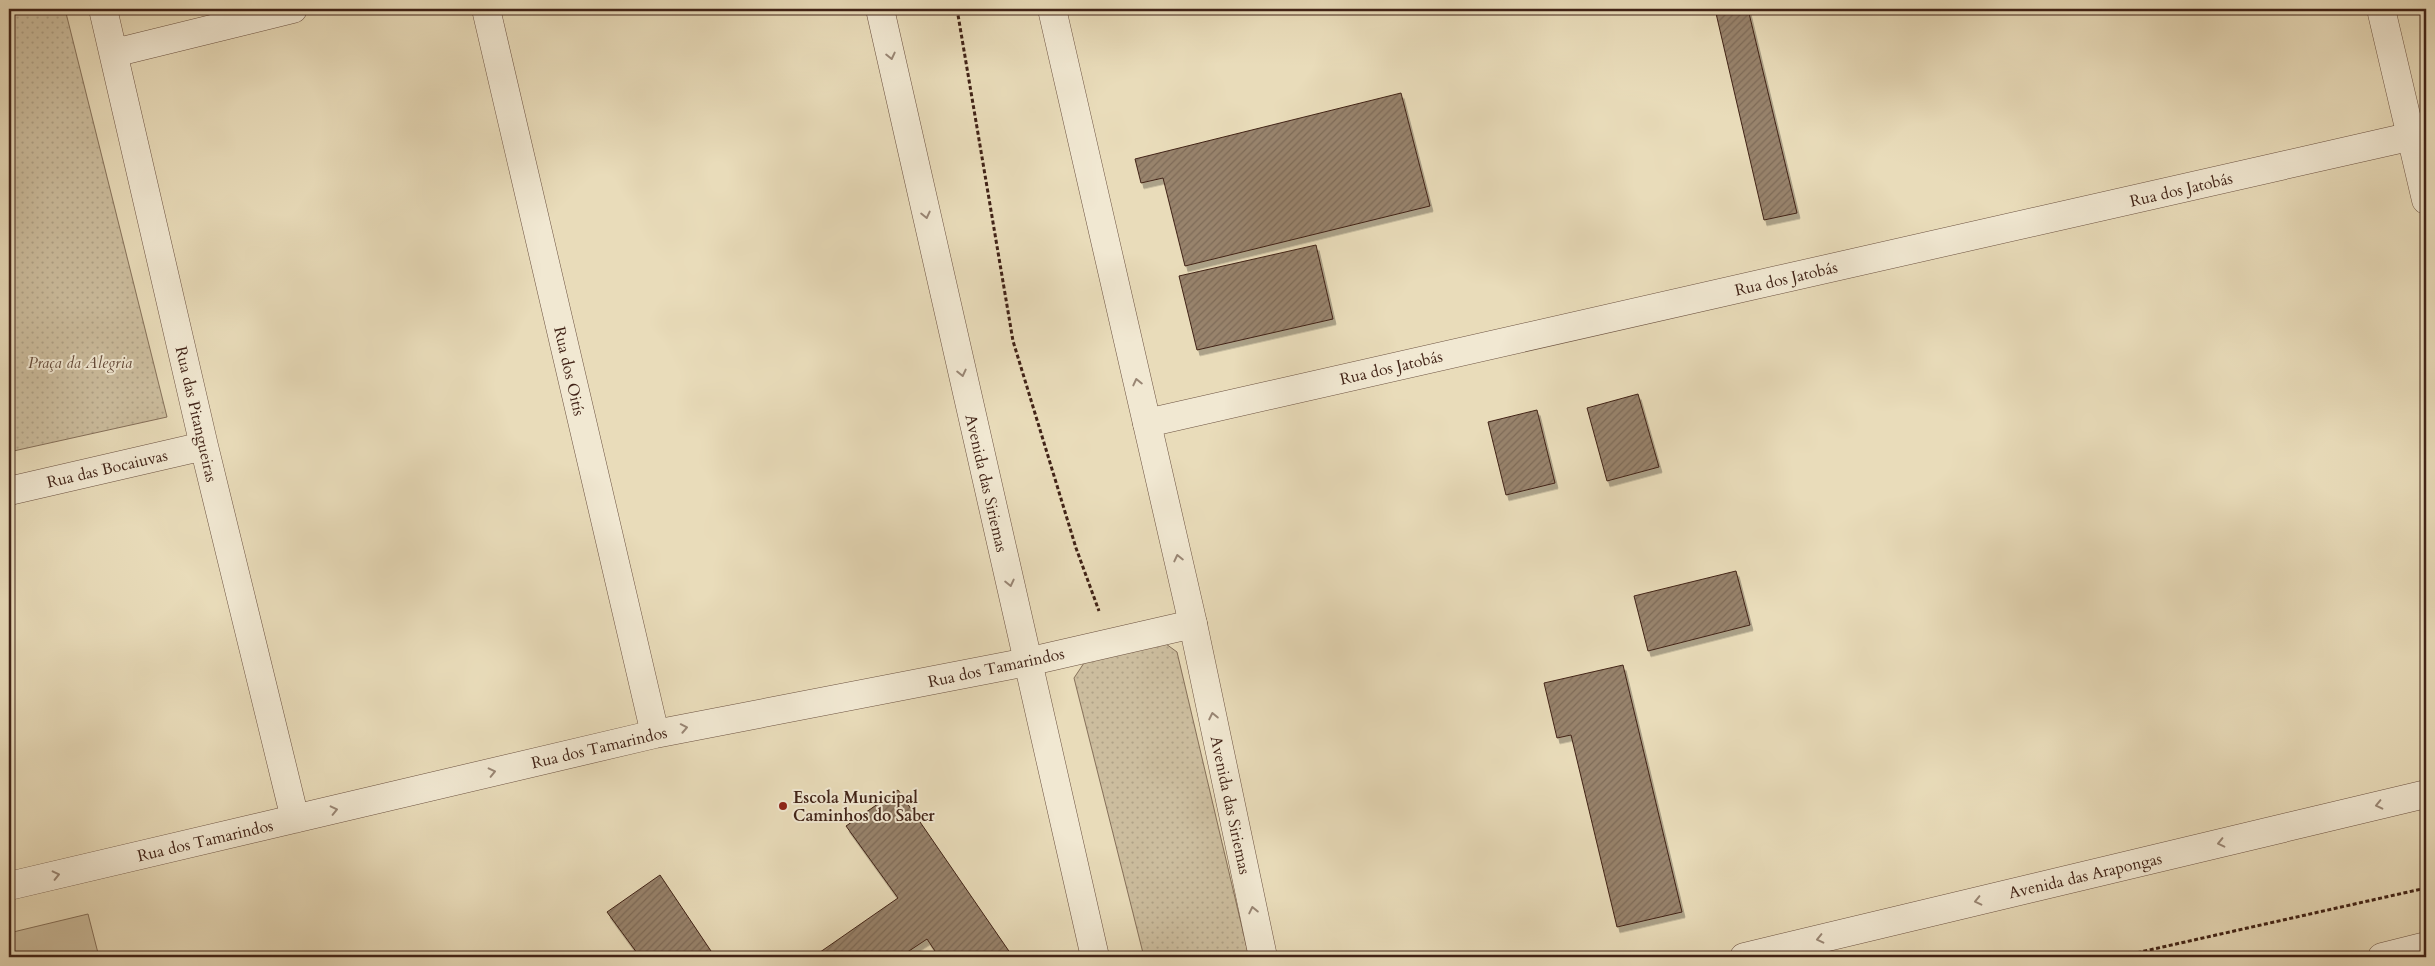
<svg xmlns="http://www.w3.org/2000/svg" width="2435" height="966" viewBox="0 0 2435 966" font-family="Cardo,serif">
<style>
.grass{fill:url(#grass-dots);stroke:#86705a}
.pitch{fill:#ccbd9e;stroke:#86705a}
.building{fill:url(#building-hatch);stroke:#412317;filter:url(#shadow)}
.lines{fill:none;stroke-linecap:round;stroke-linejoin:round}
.minor-casing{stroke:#6b5140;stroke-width:29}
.tertiary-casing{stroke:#6b5140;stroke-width:29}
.path{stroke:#412317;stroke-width:3;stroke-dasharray:4 2.5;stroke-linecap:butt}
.minor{stroke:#f1e8d2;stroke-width:28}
.tertiary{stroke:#f1e8d2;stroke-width:28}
.oneway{stroke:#998674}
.poi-dot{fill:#8f2418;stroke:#f1e8d2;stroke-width:2}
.labels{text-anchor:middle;stroke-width:4;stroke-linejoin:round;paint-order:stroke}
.street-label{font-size:16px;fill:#412317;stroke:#f1e8d2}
.park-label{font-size:16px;font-style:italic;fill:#644a39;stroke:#f1e8d2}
.poi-label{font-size:16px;font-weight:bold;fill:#412317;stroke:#f1e8d2;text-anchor:start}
</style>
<defs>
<pattern id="grass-dots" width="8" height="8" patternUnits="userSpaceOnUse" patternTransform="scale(1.25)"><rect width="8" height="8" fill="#ccbd9e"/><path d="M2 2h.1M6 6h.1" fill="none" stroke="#b0a287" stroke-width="1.8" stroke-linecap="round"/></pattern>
<pattern id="building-hatch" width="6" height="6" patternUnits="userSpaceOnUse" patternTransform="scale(1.25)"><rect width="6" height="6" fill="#98836c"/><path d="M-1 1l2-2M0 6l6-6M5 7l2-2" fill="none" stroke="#7e6b58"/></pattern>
<filter id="shadow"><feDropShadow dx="3" dy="5.5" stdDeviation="0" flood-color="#0004"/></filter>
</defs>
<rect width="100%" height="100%" fill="#e9dcba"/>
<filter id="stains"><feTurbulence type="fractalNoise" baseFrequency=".004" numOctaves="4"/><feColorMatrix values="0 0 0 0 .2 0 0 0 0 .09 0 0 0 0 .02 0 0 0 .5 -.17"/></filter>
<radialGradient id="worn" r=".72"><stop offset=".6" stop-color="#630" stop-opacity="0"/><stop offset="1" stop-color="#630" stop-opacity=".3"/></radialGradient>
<path class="grass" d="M 9,9 L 65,9 L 167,417 L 9,452 Z
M 1162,641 L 1177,652 L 1249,957 L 1144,957 L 1074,678 L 1084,663 Z"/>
<path class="pitch" d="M 88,914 L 99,957 L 9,957 L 9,933 Z"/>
<path class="building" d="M 1715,9 L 1748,9 L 1797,213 L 1764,220 Z
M 1401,93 L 1430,206 L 1185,266 L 1163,178 L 1141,183 L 1135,159 Z
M 1316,245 L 1333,319 L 1197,350 L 1179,276 Z
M 1638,394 L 1659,467 L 1607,481 L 1587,408 Z
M 1537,410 L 1555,483 L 1506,495 L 1488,422 Z
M 1736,571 L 1750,625 L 1648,651 L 1634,596 Z
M 1623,665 L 1682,912 L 1617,927 L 1571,735 L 1557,738 L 1544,683 Z
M 898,790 L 1013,957 L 939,957 L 927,939 L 900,957 L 813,957 L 898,898 L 846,826 Z
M 660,875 L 715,957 L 640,957 L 607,912 Z"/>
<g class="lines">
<defs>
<path id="minor" d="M 103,9 L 204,446 L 295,819
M 486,9 L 655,734
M 2381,9 L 2426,200
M 114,53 L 293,9
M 1147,423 L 2426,133
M 9,491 L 204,446
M 9,886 L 655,734 L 1027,662 L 1193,624"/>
<path id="tertiary" d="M 880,9 L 1095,957
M 1052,9 L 1193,624 L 1263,957
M 1744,957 L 2426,794
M 2382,957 L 2426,946"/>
</defs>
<use href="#minor" class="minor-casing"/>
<use href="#tertiary" class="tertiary-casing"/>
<path class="path" d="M 957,9 L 1013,341 L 1076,548 L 1099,611
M 2118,957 L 2426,888"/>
<use href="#minor" class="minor"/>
<use href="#tertiary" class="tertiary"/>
</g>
<defs><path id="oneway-chevron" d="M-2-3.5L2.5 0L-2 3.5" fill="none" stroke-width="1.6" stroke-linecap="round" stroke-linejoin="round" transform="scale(1.25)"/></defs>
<g class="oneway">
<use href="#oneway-chevron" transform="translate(891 56) rotate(77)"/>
<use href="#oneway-chevron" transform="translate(926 215) rotate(77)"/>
<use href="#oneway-chevron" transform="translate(962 373) rotate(77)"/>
<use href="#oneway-chevron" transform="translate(1137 382) rotate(-103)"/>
<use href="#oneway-chevron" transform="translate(1178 558) rotate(-103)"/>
<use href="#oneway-chevron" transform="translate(1010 583) rotate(77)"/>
<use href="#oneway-chevron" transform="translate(1213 716) rotate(-102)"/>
<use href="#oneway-chevron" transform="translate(684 728) rotate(-11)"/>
<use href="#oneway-chevron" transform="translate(492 772) rotate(-13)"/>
<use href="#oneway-chevron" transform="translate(2379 805) rotate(167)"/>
<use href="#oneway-chevron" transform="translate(334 810) rotate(-13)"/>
<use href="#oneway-chevron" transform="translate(2221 843) rotate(167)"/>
<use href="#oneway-chevron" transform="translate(56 875) rotate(-13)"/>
<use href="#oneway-chevron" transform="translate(1978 901) rotate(167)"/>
<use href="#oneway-chevron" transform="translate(1253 910) rotate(-102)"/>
<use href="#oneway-chevron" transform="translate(1820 939) rotate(167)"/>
</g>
<circle class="poi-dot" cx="783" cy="806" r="5"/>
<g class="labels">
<g class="street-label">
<text transform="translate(2181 189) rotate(-13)" y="6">Rua dos Jatobás</text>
<text transform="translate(1786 278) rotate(-13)" y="6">Rua dos Jatobás</text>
<text transform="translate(1391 367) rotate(-13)" y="6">Rua dos Jatobás</text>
<text transform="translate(570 371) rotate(77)" y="6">Rua dos Oitís</text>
<text transform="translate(197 414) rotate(77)" y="6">Rua das Pitangueiras</text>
<text transform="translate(107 468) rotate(-13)" y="6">Rua das Bocaiuvas</text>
<text transform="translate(987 483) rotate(77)" y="6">Avenida das Siriemas</text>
<text transform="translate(996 667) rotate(-12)" y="6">Rua dos Tamarindos</text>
<text transform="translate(599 747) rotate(-13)" y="6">Rua dos Tamarindos</text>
<text transform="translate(1231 805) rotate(78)" y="6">Avenida das Siriemas</text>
<text transform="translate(205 840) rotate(-13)" y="6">Rua dos Tamarindos</text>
<text transform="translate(2085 875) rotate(-13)" y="6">Avenida das Arapongas</text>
</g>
<g class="park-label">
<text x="80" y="368">Praça da Alegria</text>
</g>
<g class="poi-label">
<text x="793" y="803">Escola Municipal<tspan x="793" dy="18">Caminhos do Saber</tspan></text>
</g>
</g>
<rect width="2435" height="966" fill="none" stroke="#e9dcba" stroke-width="30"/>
<rect x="10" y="10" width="2415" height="946" fill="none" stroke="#412317" stroke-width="2.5"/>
<rect x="15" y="15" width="2405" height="936" fill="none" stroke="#412317"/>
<rect width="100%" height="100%" filter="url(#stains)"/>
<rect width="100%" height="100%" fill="url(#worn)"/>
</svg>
